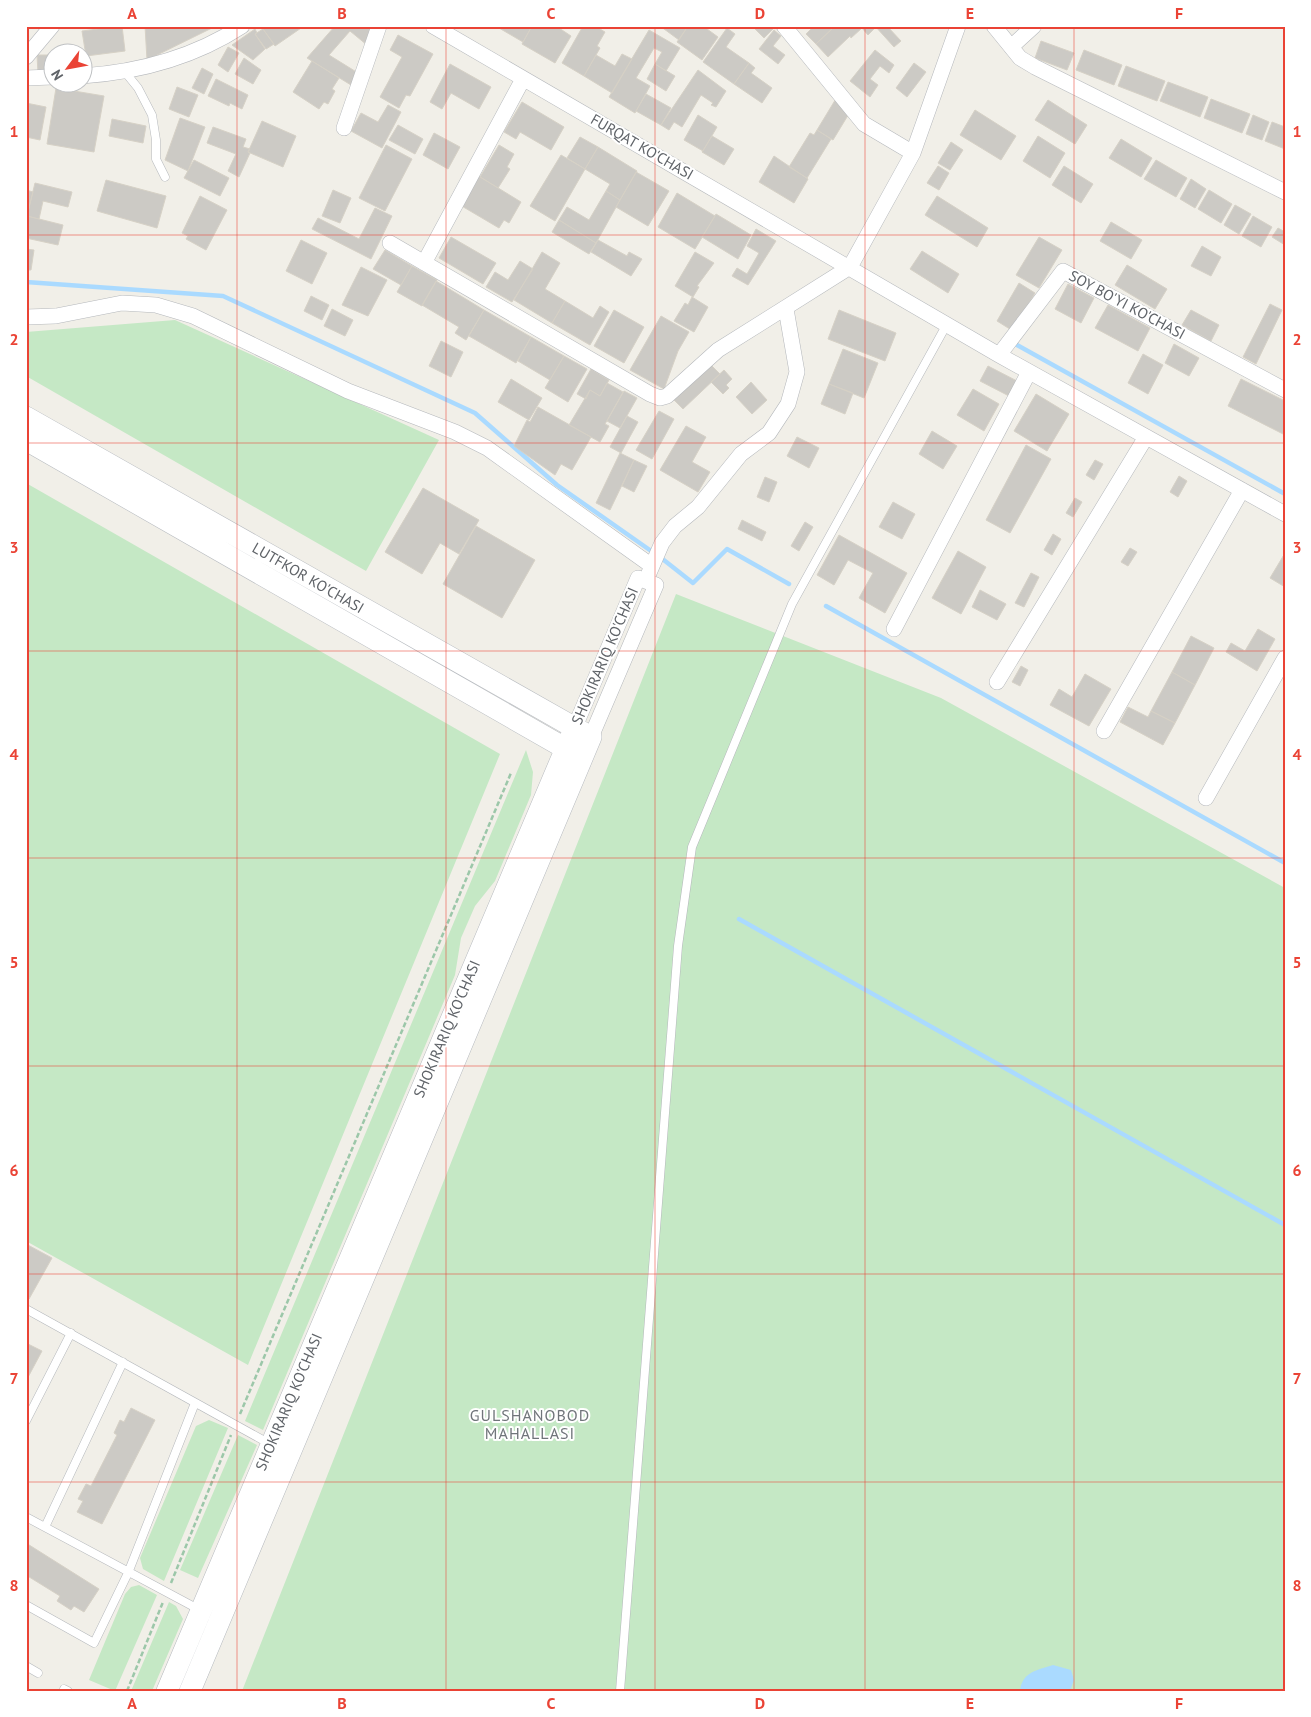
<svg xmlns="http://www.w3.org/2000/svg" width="1311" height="1717" viewBox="0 0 1311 1717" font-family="'PT Sans',sans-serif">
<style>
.green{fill:#c5e8c5}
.water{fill:#aadaff}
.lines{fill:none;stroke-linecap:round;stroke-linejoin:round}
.stream{stroke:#aadaff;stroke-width:4.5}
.building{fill:#cccac5;stroke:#d6d1c6}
.service-casing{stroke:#b5b8bc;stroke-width:9}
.minor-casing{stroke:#b5b8bc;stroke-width:16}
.secondary-casing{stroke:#b6babf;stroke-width:22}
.path{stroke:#9cc7a9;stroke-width:2.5;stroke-dasharray:5 2.5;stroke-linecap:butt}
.service{stroke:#fff;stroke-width:8}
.minor{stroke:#fff;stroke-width:15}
.secondary{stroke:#fff;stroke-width:21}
.grid{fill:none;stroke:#ea4335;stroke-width:1;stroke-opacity:0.55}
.labels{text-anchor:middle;stroke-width:4;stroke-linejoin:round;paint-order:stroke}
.street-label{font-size:15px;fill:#5f6368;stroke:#fff}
.neighbourhood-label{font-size:16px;letter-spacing:1px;fill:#70757a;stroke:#fff}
.neatline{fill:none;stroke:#ea4335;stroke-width:2}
.grid-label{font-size:16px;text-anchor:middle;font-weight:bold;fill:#ea4335}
</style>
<rect width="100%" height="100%" fill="#f1efe8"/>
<path class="green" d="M 175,320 L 439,440 L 366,571 L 26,376 L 26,332 Z
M 26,483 L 500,754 L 248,1365 L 26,1241 Z
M 676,594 L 941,698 L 1285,888 L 1285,1691 L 242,1691 Z
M 526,750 L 533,772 L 531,795 L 495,881 L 475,906 L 461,938 L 455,975 L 263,1430 L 245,1421 Z
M 209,1420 L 228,1428 L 164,1581 L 143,1569 L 140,1558 L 196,1426 Z
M 238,1435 L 257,1445 L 198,1578 L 180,1570 Z
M 139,1585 L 157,1595 L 115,1691 L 89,1680 L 125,1594 L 131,1587 Z
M 169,1602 L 176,1606 L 183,1619 L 152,1691 L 131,1691 Z"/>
<path class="water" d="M 1053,1665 L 1071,1670 L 1074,1680 L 1070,1691 L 1020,1691 C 1022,1672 1037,1670 1053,1665 Z"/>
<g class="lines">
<path class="stream" d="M 26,282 L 223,296 L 475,413 L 557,485 L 654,553
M 1017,345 L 1285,494
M 660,557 L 693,583 L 727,549 L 789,584
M 826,606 L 1285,863
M 739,919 L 1285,1225"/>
</g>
<path class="building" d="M 122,26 L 125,51 L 86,56 L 82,31 Z
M 145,26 L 216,26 L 147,60 Z
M 267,26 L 304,26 L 275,46 L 263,29 Z
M 335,26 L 372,26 L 367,45 L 350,31 L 329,55 L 358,73 L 351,85 L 307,58 Z
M 500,26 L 532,26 L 523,42 L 499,28 Z
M 532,26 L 556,26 L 571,36 L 555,63 L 522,44 Z
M 583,26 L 595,26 L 605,32 L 597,46 L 600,48 L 584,76 L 562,63 Z
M 660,26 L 688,26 L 679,40 Z
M 688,26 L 703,26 L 718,37 L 702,60 L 677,42 Z
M 752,26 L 771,26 L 773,29 L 764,38 Z
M 814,26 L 835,26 L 816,44 L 806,34 Z
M 835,26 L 874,26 L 875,28 L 868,35 L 862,28 L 851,38 L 850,36 L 828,57 L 816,44 Z
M 875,26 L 887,26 L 901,41 L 894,47 Z
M 727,28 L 735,34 L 726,47 L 749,63 L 734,84 L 703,62 Z
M 255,29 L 257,33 L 255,34 L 265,49 L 253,60 L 232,45 Z
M 263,29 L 274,44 L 266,49 L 255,34 Z
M 649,30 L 680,48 L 666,71 L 655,64 L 662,52 L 654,48 L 636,78 L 650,86 L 635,113 L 609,97 Z
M 774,30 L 781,36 L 773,46 L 785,55 L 778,64 L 759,49 Z
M 398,35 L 433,54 L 410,96 L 406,95 L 399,108 L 380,97 L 402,57 L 390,50 Z
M 1041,41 L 1074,53 L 1067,70 L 1035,58 Z
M 228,47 L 239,53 L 228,72 L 218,65 Z
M 875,50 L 894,65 L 889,73 L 880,66 L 870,79 L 878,85 L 870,97 L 850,81 Z
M 1084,50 L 1122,65 L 1114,85 L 1076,70 Z
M 622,54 L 632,59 L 612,93 L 584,76 L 596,55 L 615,66 Z
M 37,55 L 52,55 L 52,72 L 38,73 Z
M 244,58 L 261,70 L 253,84 L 235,74 Z
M 312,61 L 339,78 L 332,89 L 335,91 L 328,104 L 324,102 L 319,109 L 293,92 Z
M 749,63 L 755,68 L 751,73 L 772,88 L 762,103 L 734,84 Z
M 914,63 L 926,72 L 907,97 L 896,88 Z
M 450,64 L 491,87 L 479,109 L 451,93 L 442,109 L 430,102 Z
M 655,64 L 675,76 L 666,91 L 647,79 Z
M 1126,66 L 1165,81 L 1157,101 L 1118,86 Z
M 202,68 L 213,74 L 204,94 L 192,88 Z
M 698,70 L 726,91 L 716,107 L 711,105 L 713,103 L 701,95 L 682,127 L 674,122 L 669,130 L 661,125 Z
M 216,79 L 248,95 L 242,109 L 230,103 L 229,106 L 208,96 Z
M 1168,82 L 1208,97 L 1200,117 L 1160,101 Z
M 177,87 L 198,95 L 189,117 L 169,109 Z
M 56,88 L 104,96 L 94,152 L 47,144 Z
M 646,94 L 671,108 L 661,125 L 636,111 Z
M 837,97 L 850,112 L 833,140 L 817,130 Z
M 1211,99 L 1250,114 L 1242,133 L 1204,118 Z
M 1048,100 L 1087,125 L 1075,144 L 1035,120 Z
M 522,102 L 564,127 L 551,150 L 520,132 L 516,139 L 504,132 Z
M 26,103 L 46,107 L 40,140 L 26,137 Z
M 388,105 L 401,112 L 382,148 L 351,131 L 361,113 L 378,122 Z
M 975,110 L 1016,136 L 1001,160 L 960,135 Z
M 698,115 L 717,127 L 703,151 L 684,140 Z
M 1253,115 L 1269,122 L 1262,140 L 1246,134 Z
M 180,118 L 205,127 L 188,171 L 165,160 Z
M 112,119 L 146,126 L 143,143 L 109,136 Z
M 262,121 L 296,136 L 283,167 L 248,152 Z
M 1272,122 L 1285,127 L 1285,149 L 1265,141 Z
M 398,125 L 423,139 L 415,154 L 389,140 Z
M 213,127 L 246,139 L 243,147 L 250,149 L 248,152 L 250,153 L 239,177 L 228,171 L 236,154 L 207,143 Z
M 817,130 L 831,139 L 807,178 L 789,167 L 810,133 L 814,135 Z
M 434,133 L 460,147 L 448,169 L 423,155 Z
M 712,136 L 734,149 L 724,165 L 702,152 Z
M 1038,136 L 1065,153 L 1050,178 L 1023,161 Z
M 580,137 L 598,147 L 585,169 L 567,158 Z
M 1121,139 L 1152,158 L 1141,177 L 1109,158 Z
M 951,142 L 963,150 L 950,170 L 938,163 Z
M 386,145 L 412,159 L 385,211 L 359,198 Z
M 499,145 L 514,154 L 507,167 L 510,169 L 498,188 L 480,177 Z
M 598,147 L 637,171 L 620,200 L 606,191 L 610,184 L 585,169 Z
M 561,155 L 585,169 L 555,221 L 530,206 Z
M 774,156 L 808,179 L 794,203 L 759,182 Z
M 194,160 L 229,178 L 220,196 L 184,178 Z
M 1156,160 L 1187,178 L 1176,197 L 1144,179 Z
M 938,166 L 949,173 L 939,190 L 927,183 Z
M 1064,166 L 1093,184 L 1081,203 L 1052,185 Z
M 636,172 L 669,191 L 648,226 L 616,207 Z
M 477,175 L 521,202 L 509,223 L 504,220 L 499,228 L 460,205 Z
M 1191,179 L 1206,189 L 1195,208 L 1180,199 Z
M 106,180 L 166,196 L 157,228 L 97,211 Z
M 35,183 L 72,192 L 68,207 L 43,201 L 39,219 L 27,216 Z
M 26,190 L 33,192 L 26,219 Z
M 333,190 L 351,198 L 340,223 L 322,216 Z
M 1209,190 L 1232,204 L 1221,223 L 1198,209 Z
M 606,191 L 620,200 L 596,243 L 559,220 L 567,207 L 589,220 Z
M 677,193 L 715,216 L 695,249 L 658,227 Z
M 200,196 L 227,210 L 206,250 L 186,239 L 188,236 L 182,233 Z
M 937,196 L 988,228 L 977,247 L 925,215 Z
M 1235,205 L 1251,214 L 1239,234 L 1224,225 Z
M 375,208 L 392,216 L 371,259 L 312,229 L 318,218 L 359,239 Z
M 716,214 L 751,235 L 738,259 L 702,237 Z
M 27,216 L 63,225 L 58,245 L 26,238 Z
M 1253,216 L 1272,227 L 1261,247 L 1242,236 Z
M 559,220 L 596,243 L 589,254 L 552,232 Z
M 1111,222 L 1142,240 L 1131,259 L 1100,241 Z
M 1278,228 L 1285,232 L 1285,245 L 1272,237 Z
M 756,229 L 776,241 L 748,285 L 732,276 L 737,268 L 747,274 L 759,253 L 747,246 Z
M 451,237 L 496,263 L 483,284 L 439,258 Z
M 1039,237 L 1062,250 L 1039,288 L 1016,275 Z
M 301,240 L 327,253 L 312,284 L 286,271 Z
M 598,240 L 627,256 L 629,252 L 642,259 L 631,276 L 591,252 Z
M 1202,246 L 1221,257 L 1211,276 L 1191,266 Z
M 26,249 L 34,250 L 31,270 L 26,270 Z
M 385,250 L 412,266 L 401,285 L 373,269 Z
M 922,251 L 959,274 L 948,293 L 910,269 Z
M 542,252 L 560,263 L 545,289 L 565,301 L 552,323 L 514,300 Z
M 695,252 L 714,263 L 697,286 L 699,287 L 693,297 L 675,286 Z
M 520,261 L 533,269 L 512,302 L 486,287 L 495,272 L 508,280 Z
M 1127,265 L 1167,289 L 1155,309 L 1115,285 Z
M 412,266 L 437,280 L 422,306 L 397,292 Z
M 361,267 L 387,280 L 368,316 L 342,305 Z
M 436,281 L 484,310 L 466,340 L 455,333 L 459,327 L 422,305 Z
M 1019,283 L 1035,293 L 1013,331 L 997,321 Z
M 1068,284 L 1094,298 L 1081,323 L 1055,309 Z
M 311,296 L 329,305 L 322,320 L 304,311 Z
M 692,297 L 708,307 L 694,332 L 674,321 L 685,303 L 688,305 Z
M 565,301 L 593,318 L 600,306 L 609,312 L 590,345 L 552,323 Z
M 1270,304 L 1282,310 L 1256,364 L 1243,357 Z
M 1108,305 L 1150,328 L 1138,351 L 1095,328 Z
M 332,309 L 353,320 L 345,336 L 324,326 Z
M 484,310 L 531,337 L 516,363 L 469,336 Z
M 614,310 L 644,327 L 624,363 L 594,346 Z
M 839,310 L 896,333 L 885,361 L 828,339 Z
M 1191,310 L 1219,325 L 1211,341 L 1182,325 Z
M 661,316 L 689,332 L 678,351 L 664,389 L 630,370 Z
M 531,337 L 564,356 L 550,380 L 518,361 Z
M 441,341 L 463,352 L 451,377 L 429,366 Z
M 1174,344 L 1199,358 L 1189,376 L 1165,363 Z
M 843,349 L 878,363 L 864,398 L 829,384 Z
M 1143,354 L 1163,365 L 1148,394 L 1128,383 Z
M 564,356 L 587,369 L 568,402 L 545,388 Z
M 710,364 L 720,374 L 683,409 L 673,399 Z
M 988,366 L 1017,381 L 1009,396 L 980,381 Z
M 591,369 L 609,380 L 600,396 L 590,390 L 586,399 L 577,394 Z
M 724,370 L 732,379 L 726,385 L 729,388 L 723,394 L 711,382 Z
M 511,379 L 542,398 L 529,420 L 498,402 Z
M 1241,379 L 1285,401 L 1285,435 L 1228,406 Z
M 751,382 L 767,400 L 752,414 L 736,397 Z
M 607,383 L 623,392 L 605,424 L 609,426 L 600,442 L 569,425 L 590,390 L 600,396 Z
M 829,384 L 853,393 L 845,414 L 821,404 Z
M 973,389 L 999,404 L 984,431 L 957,415 Z
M 624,391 L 637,398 L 620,428 L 607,421 Z
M 1036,394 L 1069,414 L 1047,451 L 1014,431 Z
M 538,407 L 591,437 L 572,470 L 561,464 L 555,475 L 514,446 L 527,420 L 530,422 Z
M 659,411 L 674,419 L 652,459 L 636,450 Z
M 627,416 L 638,422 L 621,453 L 610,447 Z
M 686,426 L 706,437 L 692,462 L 710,472 L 698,492 L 660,470 Z
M 932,431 L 957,446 L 943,469 L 919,454 Z
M 797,437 L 819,448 L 809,468 L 787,456 Z
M 1026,445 L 1051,459 L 1010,533 L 986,520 Z
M 620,453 L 634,460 L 610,510 L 596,503 Z
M 634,460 L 647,466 L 634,492 L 622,486 Z
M 1095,460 L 1103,464 L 1094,480 L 1086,475 Z
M 1179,476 L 1187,481 L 1178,497 L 1170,492 Z
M 765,477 L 777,482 L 769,502 L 757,497 Z
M 423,488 L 479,520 L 459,554 L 440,543 L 422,574 L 385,552 Z
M 1075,498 L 1082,502 L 1073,517 L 1066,513 Z
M 893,502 L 915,514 L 902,539 L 879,527 Z
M 742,520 L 766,532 L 762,541 L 738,529 Z
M 805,522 L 813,527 L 799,551 L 791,546 Z
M 476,526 L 535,560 L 502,618 L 443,584 Z
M 1053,534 L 1061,539 L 1052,555 L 1044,550 Z
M 839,535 L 907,573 L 885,613 L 859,598 L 873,573 L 848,560 L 834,585 L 817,575 Z
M 1130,548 L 1137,552 L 1128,566 L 1121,562 Z
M 958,551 L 986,567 L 961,614 L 932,598 Z
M 1285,553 L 1285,587 L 1270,578 Z
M 1031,573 L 1039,577 L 1024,607 L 1015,603 Z
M 980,590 L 1006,604 L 997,620 L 972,607 Z
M 1258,629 L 1275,639 L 1257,671 L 1226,652 L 1231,643 L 1245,651 Z
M 1191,636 L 1214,648 L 1195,685 L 1172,672 Z
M 1021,666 L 1028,670 L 1020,686 L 1012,682 Z
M 1172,672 L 1195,685 L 1175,723 L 1151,711 Z
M 1085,674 L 1111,689 L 1089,726 L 1050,705 L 1059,689 L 1072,697 Z
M 1128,707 L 1148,717 L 1151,711 L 1175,723 L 1163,745 L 1120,722 Z
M 26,1244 L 52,1258 L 29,1299 L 26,1298 Z
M 26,1343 L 42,1351 L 26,1381 Z
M 131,1408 L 155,1420 L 102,1524 L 77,1512 L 83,1501 L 78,1499 L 86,1484 L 91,1486 L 117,1435 L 114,1433 L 120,1420 L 124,1422 Z
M 26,1543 L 99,1589 L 84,1612 L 74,1606 L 71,1610 L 57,1601 L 60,1596 L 26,1575 Z"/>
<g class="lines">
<defs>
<path id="service" d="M 125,72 L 138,88 L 152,115 L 156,140 L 156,159 L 165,177
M 26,1309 L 270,1444
M 26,1421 L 71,1333
M 26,1517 L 200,1610
M 45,1527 L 123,1362
M 26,1605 L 94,1643 L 128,1573 L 195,1403
M 26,1666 L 38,1673
M 64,1689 L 68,1691
M 620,1691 L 678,946 L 692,847 L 792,604 L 947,324"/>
<path id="minor" d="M 433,26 L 999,355 L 1285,514
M 784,26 L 864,124 L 913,153
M 994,26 L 1020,58 L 1035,67 L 1285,192
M 1011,47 L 1034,26
M 26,57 L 52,26
M 82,76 C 140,72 193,58 242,26
M 26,78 L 52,77
M 344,128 L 379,26
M 390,243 L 650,394 L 660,398 L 667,396 L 718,350 L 850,267 L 913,153 L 958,26
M 424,263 L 523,79
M 26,317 L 56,316 L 122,303 L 156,305 L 193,316 L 348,391 L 455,432 L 487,448 L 652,566
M 999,355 L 1063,271 L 1285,390
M 649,573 L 662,543 L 675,526 L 698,507 L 741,454 L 769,433 L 788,404 L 797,372 L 786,309
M 894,629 L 1029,372
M 997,682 L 1146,437
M 574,729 L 638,578 L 656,585 L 591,737
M 1104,731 L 1242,490
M 1206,798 L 1285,658"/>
<path id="secondary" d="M 26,417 L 591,737 L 190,1691
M 26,440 L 577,755
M 167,1691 L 574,729"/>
</defs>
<use href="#service" class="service-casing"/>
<use href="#minor" class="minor-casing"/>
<use href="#secondary" class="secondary-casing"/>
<path class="path" d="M 240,1414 L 511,773
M 171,1583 L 231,1435
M 127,1691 L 163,1602"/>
<use href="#service" class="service"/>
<use href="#minor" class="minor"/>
<use href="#secondary" class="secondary"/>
</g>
<path class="grid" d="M 237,26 L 237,1691M 446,26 L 446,1691M 655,26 L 655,1691M 865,26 L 865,1691M 1074,26 L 1074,1691M 26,235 L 1285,235M 26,443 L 1285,443M 26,651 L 1285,651M 26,858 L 1285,858M 26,1066 L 1285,1066M 26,1274 L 1285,1274M 26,1482 L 1285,1482"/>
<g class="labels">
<g class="street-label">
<text transform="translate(642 147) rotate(30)" y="5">FURQAT KO'CHASI</text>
<text transform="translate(1127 305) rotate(28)" y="5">SOY BO'YI KO'CHASI</text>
<text transform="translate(308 578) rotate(30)" y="5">LUTFKOR KO'CHASI</text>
<text transform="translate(605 656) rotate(-67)" y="5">SHOKIRARIQ KO'CHASI</text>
<text transform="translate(447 1029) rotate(-67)" y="5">SHOKIRARIQ KO'CHASI</text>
<text transform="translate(289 1402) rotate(-67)" y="5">SHOKIRARIQ KO'CHASI</text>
</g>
<g class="neighbourhood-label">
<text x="530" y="1421">GULSHANOBOD<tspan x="530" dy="18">MAHALLASI</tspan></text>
</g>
</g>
<rect width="1311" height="1717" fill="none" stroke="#ffffff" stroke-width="55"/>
<g transform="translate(68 68) rotate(238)"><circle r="24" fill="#ffffff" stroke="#bfc1c3"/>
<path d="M0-4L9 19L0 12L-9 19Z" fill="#ea4335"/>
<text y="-8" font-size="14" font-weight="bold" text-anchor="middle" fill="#5f6368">N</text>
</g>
<rect x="28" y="28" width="1256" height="1662" class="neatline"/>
<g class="grid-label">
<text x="132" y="19">A</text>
<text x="342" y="19">B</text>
<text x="551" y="19">C</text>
<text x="760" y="19">D</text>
<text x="970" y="19">E</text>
<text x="1179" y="19">F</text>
<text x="14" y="137">1</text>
<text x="1297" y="137">1</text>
<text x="14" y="345">2</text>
<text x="1297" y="345">2</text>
<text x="14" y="553">3</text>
<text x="1297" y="553">3</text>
<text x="14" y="760">4</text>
<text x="1297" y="760">4</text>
<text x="14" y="968">5</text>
<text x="1297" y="968">5</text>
<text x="14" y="1176">6</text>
<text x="1297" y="1176">6</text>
<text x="14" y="1384">7</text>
<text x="1297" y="1384">7</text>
<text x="14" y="1591">8</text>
<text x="1297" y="1591">8</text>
<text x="132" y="1709">A</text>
<text x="342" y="1709">B</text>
<text x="551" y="1709">C</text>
<text x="760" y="1709">D</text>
<text x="970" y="1709">E</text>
<text x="1179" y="1709">F</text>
</g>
</svg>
